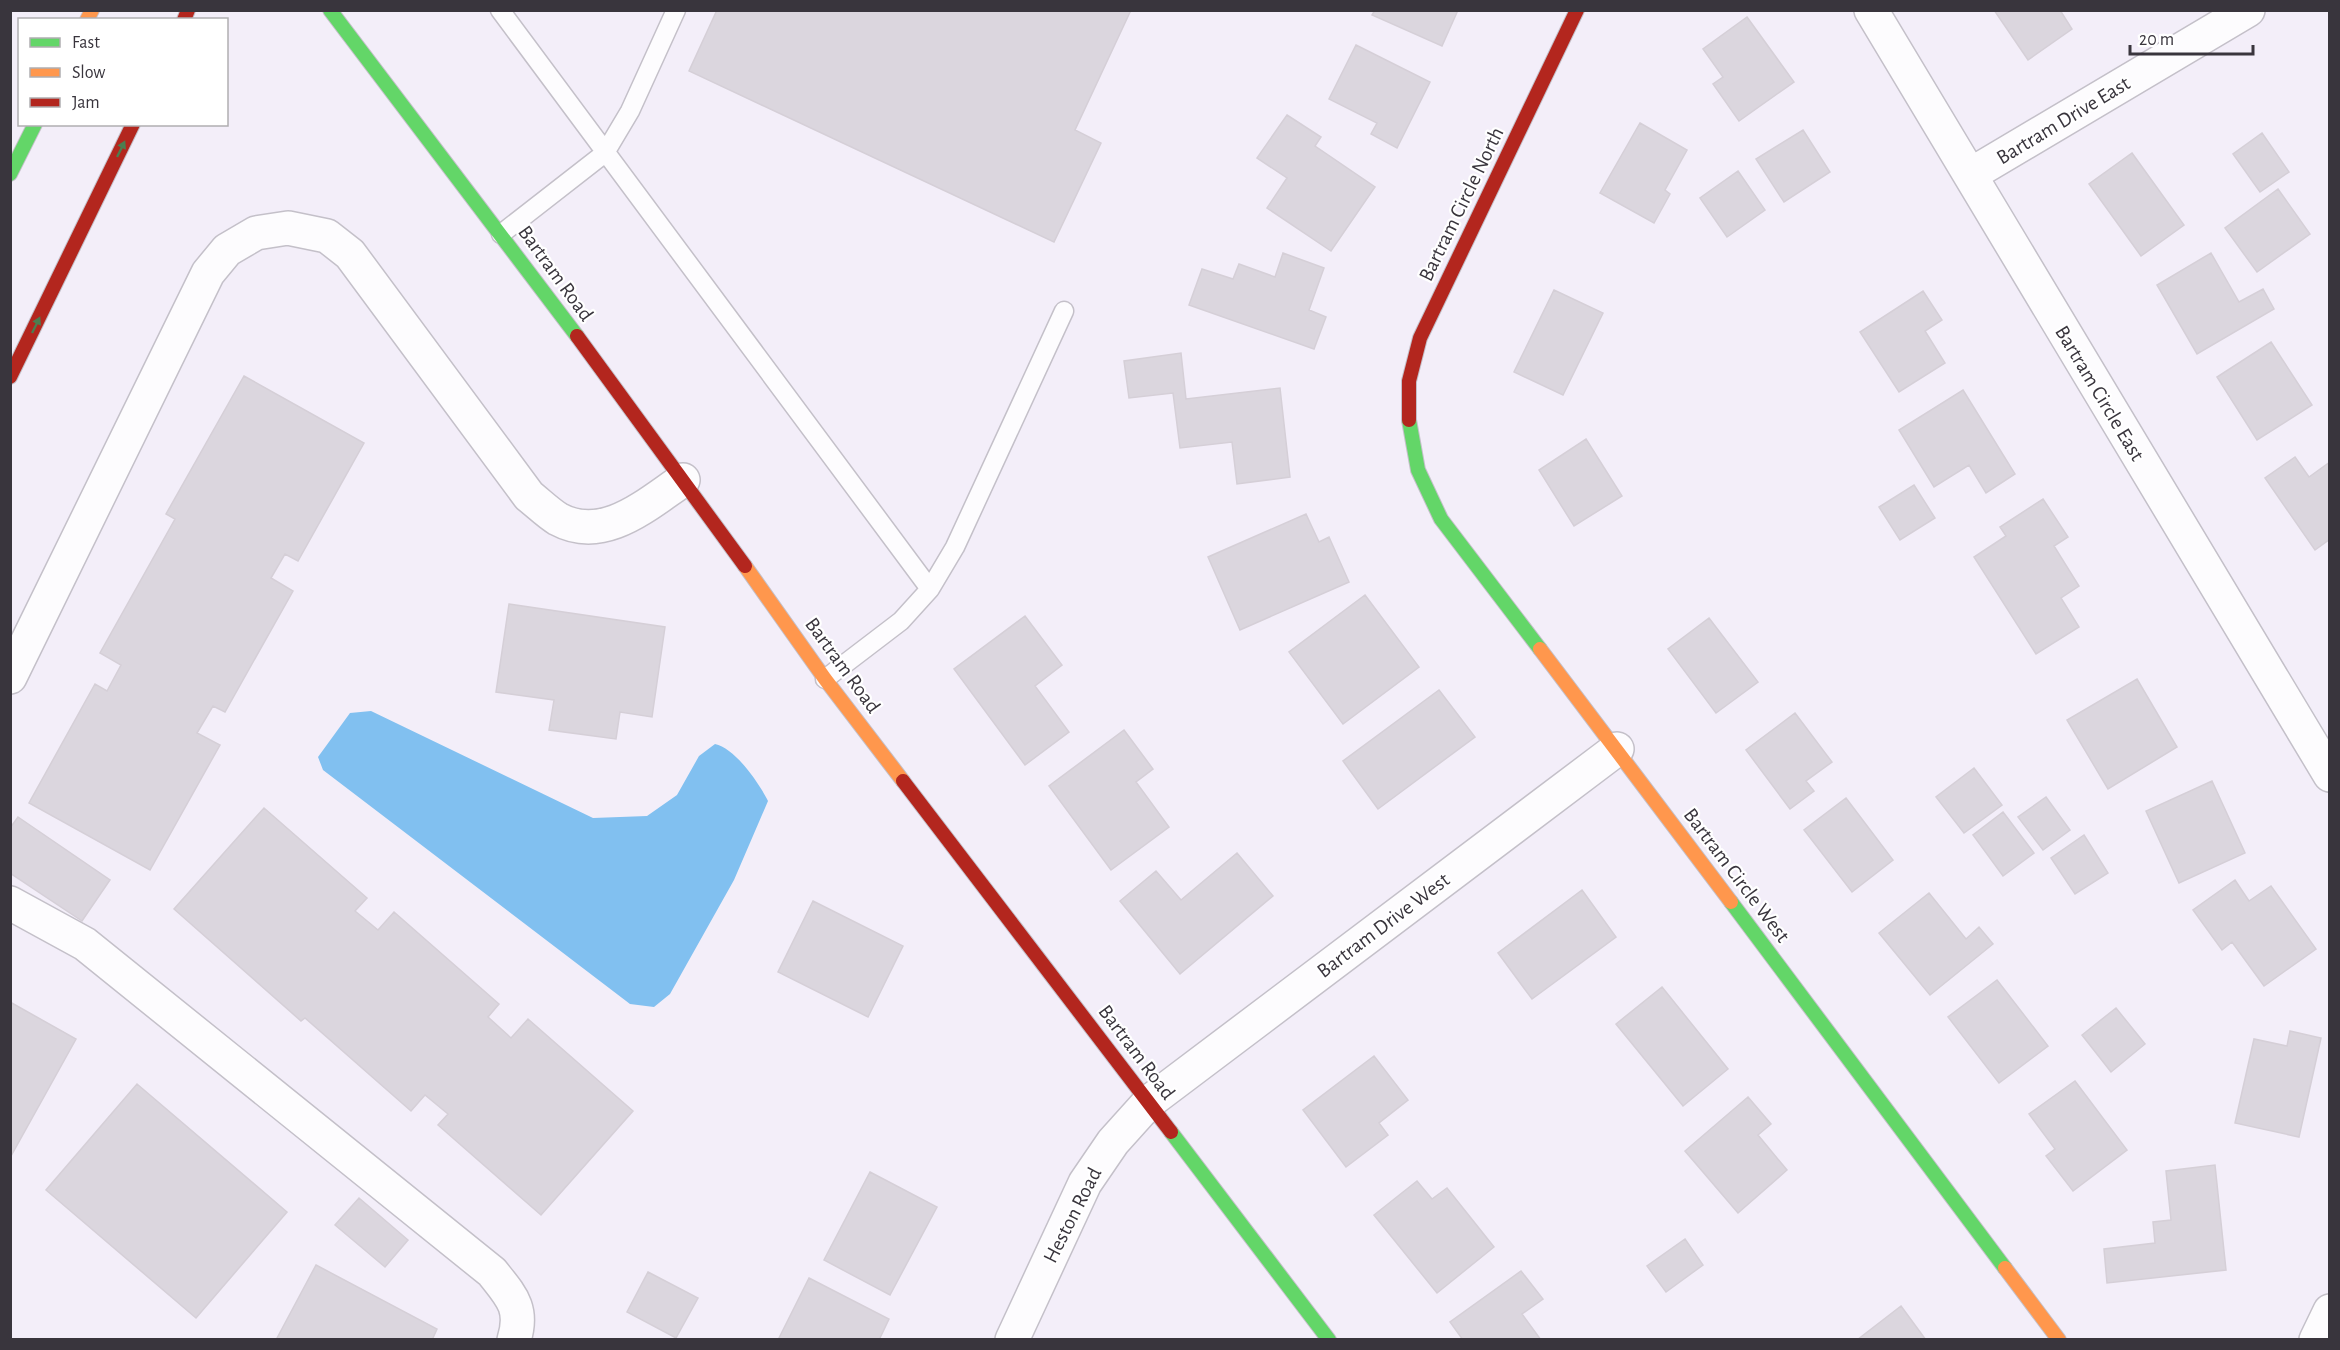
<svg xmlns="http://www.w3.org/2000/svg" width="2340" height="1350" viewBox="0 0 2340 1350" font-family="'Alegreya Sans',sans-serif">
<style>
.water{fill:#81c0f0}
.building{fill:#dbd6de;stroke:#d5cfd7;stroke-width:1.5}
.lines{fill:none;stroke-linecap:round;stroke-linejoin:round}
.lane-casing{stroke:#c4c0c9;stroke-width:21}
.street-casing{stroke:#c4c0c9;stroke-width:36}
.fast-casing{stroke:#c4c0c9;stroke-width:16}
.slow-casing{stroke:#c4c0c9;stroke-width:16}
.jam-casing{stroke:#c4c0c9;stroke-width:16}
.lane{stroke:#fdfcfe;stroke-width:18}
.street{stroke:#fdfcfe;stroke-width:33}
.fast{stroke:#63d668;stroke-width:14}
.slow{stroke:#ff974d;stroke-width:14}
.jam{stroke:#b3261e;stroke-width:14}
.oneway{fill:#4c7d50}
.labels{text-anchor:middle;stroke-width:4.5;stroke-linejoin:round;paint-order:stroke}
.street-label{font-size:21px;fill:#39353d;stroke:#fff}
</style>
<rect width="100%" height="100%" fill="#f3eef9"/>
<path class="water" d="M 371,711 L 593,818 L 647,816 L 677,795 L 699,756 L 715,744 C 735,748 759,783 768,801 L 734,880 L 670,994 L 654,1007 L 630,1004 L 323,770 L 318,757 L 350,713 Z"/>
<path class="building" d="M 717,10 L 1131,10 L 1075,130 L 1101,143 L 1054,242 L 689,71 Z
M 1375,10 L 1458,10 L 1442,46 L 1372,15 Z
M 1994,10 L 2060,10 L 2072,29 L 2028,60 Z
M 1747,17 L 1794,82 L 1739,121 L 1713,84 L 1723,77 L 1703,49 Z
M 1356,45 L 1430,82 L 1397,148 L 1371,134 L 1377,123 L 1329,99 Z
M 1287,115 L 1321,137 L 1315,146 L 1375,187 L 1331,251 L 1267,208 L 1287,178 L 1257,158 Z
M 1640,123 L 1687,150 L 1665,190 L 1670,194 L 1654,223 L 1600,193 Z
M 1803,130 L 1830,172 L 1784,202 L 1756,159 Z
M 2262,133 L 2289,172 L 2260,192 L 2233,154 Z
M 2132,153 L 2184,225 L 2141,256 L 2089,184 Z
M 1738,171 L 1765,210 L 1727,237 L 1700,198 Z
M 2278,189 L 2310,234 L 2257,272 L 2225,228 Z
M 1283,253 L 1324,268 L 1309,310 L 1326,317 L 1314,349 L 1189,305 L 1202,269 L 1233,279 L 1239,264 L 1275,277 Z
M 2211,253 L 2239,302 L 2263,289 L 2274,309 L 2197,354 L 2157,285 Z
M 1554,290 L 1603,313 L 1563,395 L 1514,372 Z
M 1923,291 L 1942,320 L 1925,331 L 1945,363 L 1899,392 L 1860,332 Z
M 2271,342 L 2312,405 L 2257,440 L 2217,377 Z
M 1181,353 L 1186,399 L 1280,388 L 1290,477 L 1237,484 L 1232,442 L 1180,448 L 1173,393 L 1129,398 L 1124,361 Z
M 244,376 L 364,443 L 298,561 L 285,554 L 271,578 L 293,591 L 225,712 L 213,706 L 197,733 L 220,745 L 150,870 L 29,803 L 95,684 L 107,691 L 121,665 L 100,653 L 175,519 L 166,514 Z
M 1963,390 L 2015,474 L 1986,493 L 1969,465 L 1934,487 L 1899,430 Z
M 1586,439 L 1622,496 L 1574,526 L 1539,470 Z
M 2295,457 L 2309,477 L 2330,462 L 2330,539 L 2315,550 L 2265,478 Z
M 1914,485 L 1935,518 L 1900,540 L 1879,507 Z
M 2043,499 L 2068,537 L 2054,546 L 2079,586 L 2061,598 L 2079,627 L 2036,654 L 1974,557 L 2006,536 L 2000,527 Z
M 1306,514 L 1319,542 L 1329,537 L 1349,582 L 1240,630 L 1208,557 Z
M 1365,595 L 1419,667 L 1343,724 L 1289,652 Z
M 509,604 L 665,627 L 652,717 L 620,712 L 616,739 L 549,730 L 554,700 L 496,692 Z
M 1025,616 L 1062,665 L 1035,686 L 1069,732 L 1025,765 L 954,669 Z
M 1709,618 L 1758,682 L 1716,713 L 1668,649 Z
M 2137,679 L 2177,747 L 2108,789 L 2067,720 Z
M 1439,690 L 1475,737 L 1378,809 L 1343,761 Z
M 1795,713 L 1832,762 L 1806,781 L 1814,791 L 1790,809 L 1746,750 Z
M 1124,730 L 1153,769 L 1136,782 L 1169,827 L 1111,870 L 1049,786 Z
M 1974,768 L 2002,805 L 1964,833 L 1936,797 Z
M 2212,781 L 2245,853 L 2179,883 L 2146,811 Z
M 2046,797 L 2070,830 L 2043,850 L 2018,817 Z
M 1846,798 L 1893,860 L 1852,892 L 1804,830 Z
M 264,808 L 367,898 L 355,911 L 378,930 L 394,912 L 499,1004 L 488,1017 L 511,1038 L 528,1019 L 633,1111 L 541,1215 L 438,1125 L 448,1114 L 425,1095 L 411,1111 L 305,1018 L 301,1021 L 174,909 Z
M 2003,812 L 2034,853 L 2003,876 L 1973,835 Z
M 18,817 L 110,880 L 82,921 L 10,873 L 10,828 Z
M 2084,835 L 2108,873 L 2075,894 L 2051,858 Z
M 1237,853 L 1273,896 L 1180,974 L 1120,901 L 1156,871 L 1181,900 Z
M 2235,880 L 2249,901 L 2271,886 L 2316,949 L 2264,986 L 2232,942 L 2222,950 L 2193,910 Z
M 1582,890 L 1616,937 L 1532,999 L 1498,953 Z
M 1929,893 L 1966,939 L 1979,927 L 1993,944 L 1930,995 L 1879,933 Z
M 813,901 L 903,946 L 868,1017 L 778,972 Z
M 1997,980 L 2048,1046 L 1999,1083 L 1948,1017 Z
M 1662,987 L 1728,1069 L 1683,1106 L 1616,1024 Z
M 10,1002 L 76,1039 L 11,1156 L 10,1156 Z
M 2116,1008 L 2145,1044 L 2111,1072 L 2082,1035 Z
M 2290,1031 L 2321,1038 L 2299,1137 L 2235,1123 L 2254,1039 L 2287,1046 Z
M 1374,1056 L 1408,1100 L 1379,1123 L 1388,1135 L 1346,1167 L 1303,1110 Z
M 2075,1081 L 2127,1150 L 2073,1191 L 2046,1156 L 2055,1149 L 2029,1114 Z
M 137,1084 L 287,1212 L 196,1318 L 46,1190 Z
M 1748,1097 L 1771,1124 L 1758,1135 L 1787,1170 L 1738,1213 L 1685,1151 Z
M 2215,1165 L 2226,1270 L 2107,1283 L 2104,1249 L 2155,1243 L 2153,1222 L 2171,1220 L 2166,1171 Z
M 870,1172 L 937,1207 L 890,1295 L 824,1260 Z
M 1417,1181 L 1432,1199 L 1447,1188 L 1494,1247 L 1437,1293 L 1374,1215 Z
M 359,1198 L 408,1240 L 385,1267 L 335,1225 Z
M 1685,1239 L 1703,1265 L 1666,1292 L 1647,1266 Z
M 316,1265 L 437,1329 L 432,1340 L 276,1340 Z
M 1521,1271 L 1543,1299 L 1522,1314 L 1541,1340 L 1463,1340 L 1450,1322 Z
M 648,1272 L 698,1298 L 676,1338 L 627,1312 Z
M 809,1278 L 889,1319 L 879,1340 L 778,1340 Z
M 1901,1306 L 1926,1340 L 1857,1340 Z"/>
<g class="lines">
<defs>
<path id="lane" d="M 500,10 L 930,589
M 501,234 L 605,153 L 630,111 L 676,10
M 825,679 L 901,621 L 930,589 L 955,547 L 1064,311"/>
<path id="street" d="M 1871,10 L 2330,775
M 1970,175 L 2248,10
M 10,677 L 208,273 L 227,250 L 256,233 L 288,228 L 327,236 L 350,254 L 529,496 C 538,503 548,513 558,519 C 604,544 647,504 683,480
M 10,903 L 85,944 L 492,1272 C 511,1296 524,1308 514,1340
M 1012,1340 L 1085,1183 L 1113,1142 L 1149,1102 L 1617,749
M 2316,1340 L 2330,1311"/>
<path id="fast" d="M 330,10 L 577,336
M 10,174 L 35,124
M 1409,420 L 1418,470 L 1441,519 L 1540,649
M 1731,902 L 2005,1268
M 1171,1132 L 1329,1340"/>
<path id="slow" d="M 87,20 L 92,10
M 745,566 L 825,679 L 903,781
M 1540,649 L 1731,902
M 2005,1268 L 2059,1340"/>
<path id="jam" d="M 184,20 L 188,10
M 577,336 L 745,566
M 10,377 L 133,124
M 1409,420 L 1409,381 L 1420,338 L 1577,10
M 903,781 L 1171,1132"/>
</defs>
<use href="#lane" class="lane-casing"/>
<use href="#street" class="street-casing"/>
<use href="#fast" class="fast-casing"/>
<use href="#slow" class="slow-casing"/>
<use href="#jam" class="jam-casing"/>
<use href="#lane" class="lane"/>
<use href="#street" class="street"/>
<use href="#fast" class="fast"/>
<use href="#slow" class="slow"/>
<use href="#jam" class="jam"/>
</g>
<defs><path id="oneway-solid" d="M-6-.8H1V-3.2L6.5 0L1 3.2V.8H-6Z" transform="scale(1.5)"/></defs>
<g class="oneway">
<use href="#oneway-solid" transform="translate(121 149) rotate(-64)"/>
<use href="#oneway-solid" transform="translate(36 325) rotate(-64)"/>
</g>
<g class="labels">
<g class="street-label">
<text transform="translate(2063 120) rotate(-31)" y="7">Bartram Drive East</text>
<text transform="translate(1461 204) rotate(-64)" y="7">Bartram Circle North</text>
<text transform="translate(556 273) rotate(54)" y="7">Bartram Road</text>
<text transform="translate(2100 393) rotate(59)" y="7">Bartram Circle East</text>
<text transform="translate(843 665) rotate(54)" y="7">Bartram Road</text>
<text transform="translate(1737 875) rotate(53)" y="7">Bartram Circle West</text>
<text transform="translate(1383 925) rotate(-37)" y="7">Bartram Drive West</text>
<text transform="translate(1137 1052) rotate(53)" y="7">Bartram Road</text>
<text transform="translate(1072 1215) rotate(-63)" y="7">Heston Road</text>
</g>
</g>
<rect width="2340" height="1350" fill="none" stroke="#39353d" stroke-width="24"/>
<rect x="18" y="18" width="210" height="108" fill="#ffffff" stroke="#b0aeb1" stroke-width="1.5"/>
<rect x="30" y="38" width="30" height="9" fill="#63d668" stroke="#b0aeb1" stroke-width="1.5"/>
<text x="72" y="48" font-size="18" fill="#39353d">Fast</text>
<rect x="30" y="68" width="30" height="9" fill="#ff974d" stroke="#b0aeb1" stroke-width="1.5"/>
<text x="72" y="78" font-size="18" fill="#39353d">Slow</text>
<rect x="30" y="98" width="30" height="9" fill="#b3261e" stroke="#b0aeb1" stroke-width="1.5"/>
<text x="72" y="108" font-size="18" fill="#39353d">Jam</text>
<path d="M2130 45v9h123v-9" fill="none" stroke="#39353d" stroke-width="3"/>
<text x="2139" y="45" font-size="18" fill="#39353d" stroke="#ffffff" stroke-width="4.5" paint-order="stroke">20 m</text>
</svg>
